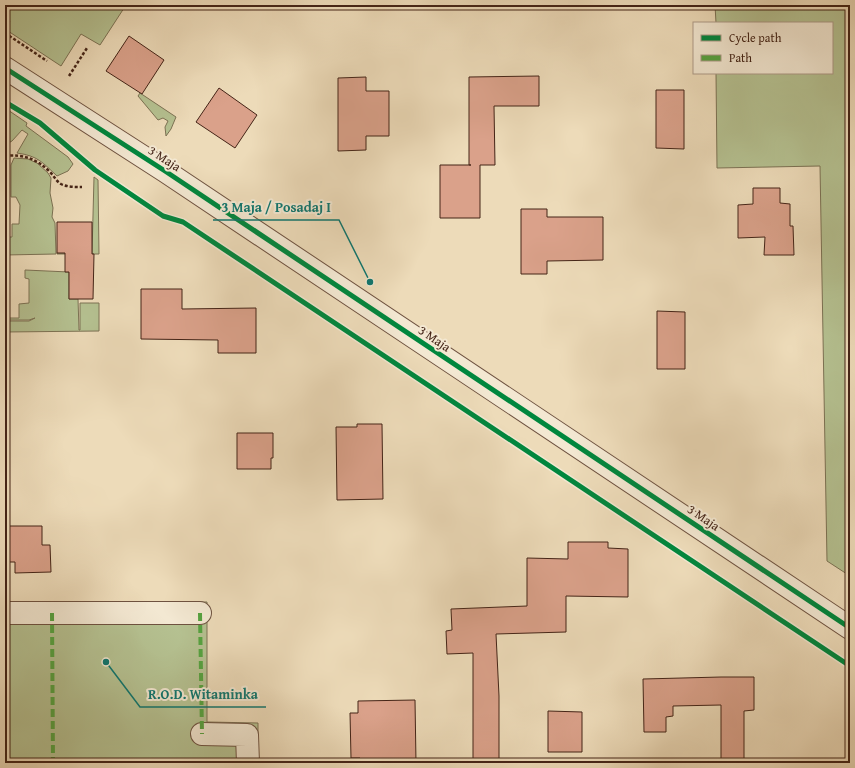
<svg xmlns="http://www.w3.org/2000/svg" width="855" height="768" viewBox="0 0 855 768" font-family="'Gentium Book Plus',serif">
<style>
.green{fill:#b5c191;stroke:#7c7254}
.building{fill:#daa18a;stroke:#442417}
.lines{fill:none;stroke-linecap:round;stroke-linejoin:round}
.minor-casing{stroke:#6e5240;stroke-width:24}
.path{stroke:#442417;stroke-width:2.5;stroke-dasharray:3 2;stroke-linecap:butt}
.minor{stroke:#f3e8d2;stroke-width:22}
.quiet{stroke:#55a340;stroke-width:4;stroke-dasharray:8 4;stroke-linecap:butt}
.cycleway-casing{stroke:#f3e8d2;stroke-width:8}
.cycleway{stroke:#00873e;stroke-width:5}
.labels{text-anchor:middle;stroke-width:4;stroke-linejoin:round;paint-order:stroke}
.street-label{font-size:13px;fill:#442417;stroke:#f3e8d2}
.leader{fill:none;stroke:#0f766e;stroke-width:1.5}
.callout-dot{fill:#0f766e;stroke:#f3e8d2;stroke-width:1.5}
.callout-label{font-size:14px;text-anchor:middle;font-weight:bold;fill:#0f766e;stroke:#f3e8d2;stroke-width:4;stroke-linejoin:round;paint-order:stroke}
</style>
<rect width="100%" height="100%" fill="#eddbb9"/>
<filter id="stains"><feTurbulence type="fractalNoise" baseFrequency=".005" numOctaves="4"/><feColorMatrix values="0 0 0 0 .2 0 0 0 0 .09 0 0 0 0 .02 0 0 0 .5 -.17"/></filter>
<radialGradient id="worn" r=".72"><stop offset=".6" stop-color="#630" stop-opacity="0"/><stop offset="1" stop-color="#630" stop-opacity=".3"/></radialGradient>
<path class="green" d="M 5,5 L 126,5 L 100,45 L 81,34 L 61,66 L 5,29 L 10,21 L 5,17 Z
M 715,5 L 850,5 L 850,576 L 827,561 L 820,166 L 717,168 L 716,73 L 832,73 L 832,23 L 716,23 Z
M 140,93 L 176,117 L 171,129 L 166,136 L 165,127 L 168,121 L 163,118 L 158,120 L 138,96 Z
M 5,108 L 27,123 L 26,126 L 68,157 L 73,164 L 68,171 L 57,176 C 42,162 38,156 17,153 L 28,134 L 22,130 L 12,141 L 5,145 Z
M 14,158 L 28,159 L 37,163 L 48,173 L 51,178 L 50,193 L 53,208 L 52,217 L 55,223 L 56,254 L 5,255 L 5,237 L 12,237 L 12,224 L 19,224 L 20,205 L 16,197 L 11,197 L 11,165 Z
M 94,177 L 98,180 L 99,254 L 57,254 L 57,253 L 92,254 Z
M 25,270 L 69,272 L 69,299 L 78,299 L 79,330 L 80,330 L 80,303 L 99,303 L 99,331 L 5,332 L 5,321 L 29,321 L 35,318 L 29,320 L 5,320 L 5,318 L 19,318 L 19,304 L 29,303 L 29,279 L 25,278 Z
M 5,602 L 207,602 L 207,722 L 258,723 L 258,763 L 5,763 Z"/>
<path class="building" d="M 129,36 L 164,60 L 142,94 L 106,71 Z
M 539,76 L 539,106 L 494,106 L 495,165 L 480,165 L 480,218 L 440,218 L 440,165 L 471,165 L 469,165 L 469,77 Z
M 366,77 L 366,91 L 389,91 L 389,136 L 366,136 L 366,150 L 338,151 L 338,78 Z
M 219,88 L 257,115 L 235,148 L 196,122 Z
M 656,90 L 684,90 L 684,149 L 656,148 Z
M 753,188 L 780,188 L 780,203 L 790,204 L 790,226 L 793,226 L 794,255 L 764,255 L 765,237 L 738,238 L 738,205 L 753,204 Z
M 521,209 L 547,209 L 547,217 L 603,217 L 603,260 L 547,261 L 547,274 L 521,274 Z
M 57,222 L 92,222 L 92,254 L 94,254 L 93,299 L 69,299 L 69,272 L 65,272 L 65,253 L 57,253 Z
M 141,289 L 182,289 L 182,309 L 256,308 L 256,353 L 218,353 L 218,340 L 141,339 Z
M 657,311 L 685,312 L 685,369 L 657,369 Z
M 357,424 L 382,424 L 383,499 L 337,500 L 336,427 L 357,427 Z
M 237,433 L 273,433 L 273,458 L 271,458 L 271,469 L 237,469 Z
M 5,526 L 42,526 L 42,545 L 50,545 L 51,572 L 15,573 L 15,562 L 5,562 Z
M 568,542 L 608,542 L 608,548 L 628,549 L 628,597 L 566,596 L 566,632 L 496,634 L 499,696 L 499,763 L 473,763 L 473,653 L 447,654 L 446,631 L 452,630 L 451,609 L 527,606 L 527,558 L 568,559 Z
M 721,677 L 754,677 L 754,710 L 744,711 L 744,763 L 721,763 L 721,705 L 673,706 L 673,716 L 666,717 L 666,732 L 644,732 L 643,679 Z
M 415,700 L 416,763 L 360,763 L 360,758 L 351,758 L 350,713 L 358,713 L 358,701 Z
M 548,711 L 582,712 L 582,752 L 548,752 Z"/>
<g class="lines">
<defs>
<path id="minor" d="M 5,68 L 165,171 L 850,628
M 5,613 L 200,613
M 202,734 L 247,735 L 248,763"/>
</defs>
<use href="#minor" class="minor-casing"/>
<path class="path" d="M 5,33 L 47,61
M 69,76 L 87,48
M 5,156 C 24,154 37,159 50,172 C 54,176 56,181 61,184 C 67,187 75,187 82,187"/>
<use href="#minor" class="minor"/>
<path class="quiet" d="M 52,613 L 53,763
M 200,613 L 202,734"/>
<defs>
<path id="cycleway" d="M 5,68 L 165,171 L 850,628
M 5,102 L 40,123 L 95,170 L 163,216 L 183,222 L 850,666"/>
</defs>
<use href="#cycleway" class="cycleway-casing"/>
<use href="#cycleway" class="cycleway"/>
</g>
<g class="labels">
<g class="street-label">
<text transform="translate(165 158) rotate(33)" y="5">3 Maja</text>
<text transform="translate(435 338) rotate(34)" y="5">3 Maja</text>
<text transform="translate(704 517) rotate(34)" y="5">3 Maja</text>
</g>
</g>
<path class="leader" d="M370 282L339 220H213M106 662L140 707H266"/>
<g class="callout-dot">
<circle cx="370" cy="282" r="4"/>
<circle cx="106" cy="662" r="4"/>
</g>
<g class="callout-label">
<text x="276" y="212">3 Maja / Posadaj I</text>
<text x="203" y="699">R.O.D. Witaminka</text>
</g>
<rect width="855" height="768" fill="none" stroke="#eddbb9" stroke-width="20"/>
<rect x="6" y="6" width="843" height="756" fill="none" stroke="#442417" stroke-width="2"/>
<rect x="10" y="10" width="835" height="748" fill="none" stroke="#442417"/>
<rect x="693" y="22" width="140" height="52" fill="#f3e8d2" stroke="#ad9a87"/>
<rect x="701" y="35" width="20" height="6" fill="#00873e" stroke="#ad9a87"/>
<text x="729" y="42" font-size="12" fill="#442417">Cycle path</text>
<rect x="701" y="55" width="20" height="6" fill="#55a340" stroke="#ad9a87"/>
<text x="729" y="62" font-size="12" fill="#442417">Path</text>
<rect width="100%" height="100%" filter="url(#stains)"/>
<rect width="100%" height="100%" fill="url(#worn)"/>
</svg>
